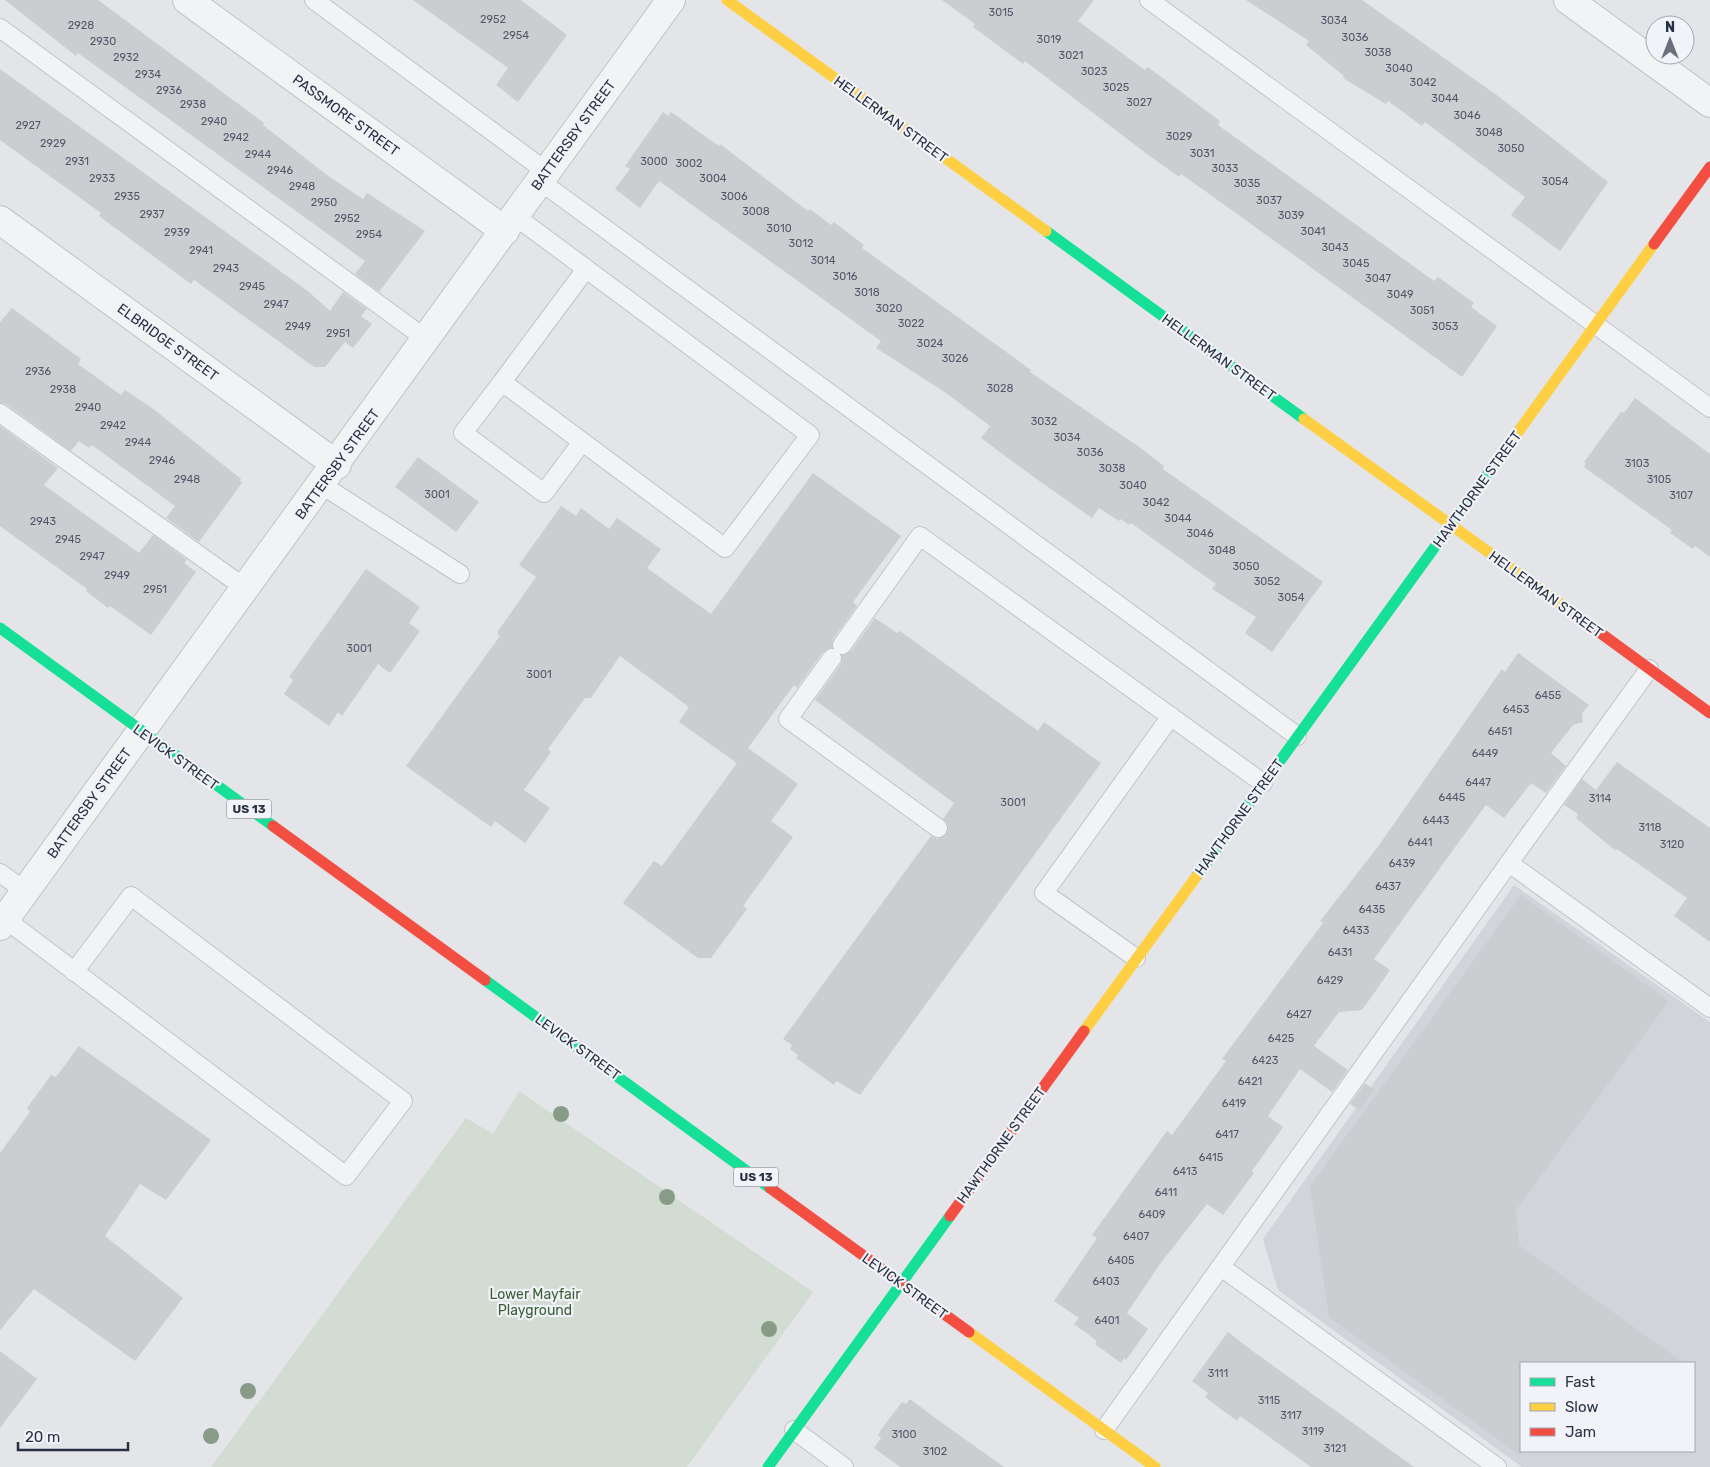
<svg xmlns="http://www.w3.org/2000/svg" width="1710" height="1467" viewBox="0 0 1710 1467" font-family="Rubik,sans-serif">
<style>
.built{fill:#d1d4db;fill-rule:evenodd}
.green{fill:#d2dcd3}
.building{fill:#cbcdd1}
.lines{fill:none;stroke-linecap:round;stroke-linejoin:round}
.lane-casing{stroke:#c1c3c6;stroke-width:20}
.street-casing{stroke:#c1c3c6;stroke-width:30}
.lane{stroke:#f2f3f5;stroke-width:18}
.street{stroke:#f2f3f5;stroke-width:28}
.fast{stroke:#16e098;stroke-width:11}
.slow{stroke:#ffcf43;stroke-width:11}
.jam{stroke:#f24e42;stroke-width:11}
.tree{fill:#879b86}
.labels{text-anchor:middle;stroke-width:4.5;stroke-linejoin:round;paint-order:stroke}
.number-label{font-size:11px;fill:#525967}
.shield{fill:#f1f3f8;stroke:#646b79;stroke-width:1}
.shield-label{font-size:12px;font-weight:bold;fill:#283143}
.street-label{font-size:14px;fill:#283143;stroke:#f1f3f8}
.park-label{font-size:14px;fill:#3b5f35;stroke:#f1f3f8}
</style>
<rect width="100%" height="100%" fill="#e3e5e8"/>
<path class="built" d="M 1514,885 L 1710,1022 L 1710,1467 L 1522,1467 L 1278,1290 L 1263,1239 ZM 1521,1363 L 1694,1363 L 1694,1451 L 1521,1451 Z"/>
<path class="green" d="M 519,1091 L 813,1292 L 687,1467 L 211,1467 L 466,1118 L 493,1134 Z"/>
<path class="building" d="M 5,0 L 98,0 L 264,123 L 263,125 L 327,175 L 363,199 L 367,193 L 425,231 L 379,292 L 355,274 L 365,261 L 78,53 L 76,56 Z
M 413,0 L 521,0 L 567,35 L 518,102 L 496,85 L 508,68 Z
M 942,0 L 1094,0 L 1078,21 L 1145,70 L 1148,67 L 1220,121 L 1218,125 L 1434,281 L 1438,277 L 1474,303 L 1471,307 L 1497,326 L 1462,377 L 1240,216 L 1181,174 L 1179,177 L 1147,154 L 1025,61 L 1023,64 L 973,27 L 975,24 Z
M 1246,0 L 1362,0 L 1498,96 L 1608,182 L 1560,251 L 1511,215 L 1525,197 L 1425,122 L 1422,126 L 1388,101 L 1386,104 L 1343,78 L 1344,76 L 1306,45 L 1309,41 Z
M 0,69 L 309,292 L 330,311 L 343,292 L 367,309 L 361,316 L 372,324 L 353,348 L 345,342 L 325,367 L 314,367 L 194,280 L 191,284 L 99,216 L 101,213 L 0,140 Z
M 663,112 L 668,116 L 671,112 L 719,146 L 720,144 L 808,211 L 810,209 L 831,225 L 834,222 L 864,245 L 862,248 L 1031,370 L 1030,372 L 1142,449 L 1164,466 L 1163,469 L 1323,582 L 1272,652 L 1245,633 L 1256,617 L 1212,589 L 1216,584 L 1131,523 L 1129,525 L 1121,519 L 1119,521 L 1099,508 L 1092,518 L 1031,475 L 981,438 L 990,426 L 946,393 L 876,348 L 881,341 L 659,181 L 640,208 L 615,189 L 630,169 L 625,166 Z
M 12,308 L 81,359 L 78,364 L 121,395 L 125,390 L 152,408 L 241,479 L 240,481 L 242,483 L 199,542 L 166,518 L 175,506 L 92,445 L 89,448 L 79,441 L 71,451 L 6,404 L 0,403 L 0,322 Z
M 1635,398 L 1710,454 L 1710,557 L 1695,546 L 1693,549 L 1670,533 L 1672,530 L 1584,467 L 1586,464 L 1584,462 L 1621,412 L 1624,413 Z
M 0,426 L 58,468 L 44,485 L 139,553 L 153,535 L 187,560 L 184,563 L 196,572 L 151,635 L 110,606 L 108,608 L 86,591 L 87,589 L 0,526 Z
M 418,457 L 479,502 L 456,532 L 395,487 Z
M 813,473 L 901,536 L 853,602 L 857,606 L 833,639 L 832,648 L 823,652 L 797,688 L 794,685 L 748,748 L 798,784 L 771,821 L 793,837 L 743,906 L 747,909 L 711,958 L 698,958 L 623,903 L 654,861 L 662,866 L 737,763 L 679,722 L 689,707 L 620,656 L 591,698 L 585,698 L 548,749 L 551,752 L 524,790 L 550,808 L 525,843 L 495,821 L 491,827 L 406,766 L 500,636 L 498,635 L 498,631 L 536,577 L 519,565 L 561,506 L 576,516 L 581,508 L 609,529 L 617,518 L 661,549 L 647,568 L 711,614 Z
M 366,569 L 420,607 L 409,623 L 420,631 L 390,673 L 378,664 L 342,716 L 338,712 L 329,726 L 284,694 L 293,680 L 289,677 Z
M 875,618 L 897,633 L 900,631 L 1038,731 L 1044,722 L 1101,763 L 860,1095 L 836,1081 L 834,1085 L 796,1058 L 798,1055 L 790,1049 L 792,1045 L 783,1039 L 931,836 L 937,839 L 946,835 L 948,824 L 943,819 L 954,803 L 815,700 L 841,664 L 842,655 L 851,651 Z
M 1518,653 L 1589,705 L 1582,713 L 1583,722 L 1573,725 L 1551,753 L 1566,766 L 1546,793 L 1531,783 L 1504,818 L 1486,805 L 1469,828 L 1374,959 L 1390,970 L 1377,989 L 1362,1010 L 1339,1012 L 1314,1046 L 1348,1070 L 1332,1092 L 1300,1069 L 1268,1116 L 1283,1127 L 1252,1171 L 1254,1173 L 1223,1215 L 1207,1204 L 1160,1264 L 1127,1313 L 1148,1329 L 1126,1360 L 1124,1358 L 1121,1363 L 1095,1344 L 1097,1341 L 1074,1324 L 1079,1318 L 1054,1301 L 1097,1238 L 1092,1235 L 1107,1214 L 1167,1131 L 1172,1135 L 1226,1061 L 1222,1059 L 1323,923 L 1320,921 L 1377,848 L 1502,669 L 1505,672 Z
M 1617,762 L 1710,828 L 1710,942 L 1674,916 L 1687,898 L 1617,849 L 1616,851 L 1576,818 L 1578,814 L 1564,805 L 1582,779 L 1596,790 Z
M 1521,895 L 1669,1001 L 1516,1210 L 1519,1245 L 1684,1363 L 1521,1363 L 1521,1456 L 1329,1317 L 1310,1186 Z
M 79,1046 L 211,1140 L 166,1200 L 140,1184 L 105,1236 L 183,1298 L 135,1361 L 34,1289 L 0,1330 L 0,1153 L 30,1112 L 27,1108 L 51,1075 L 56,1077 Z
M 1365,1083 L 1374,1090 L 1359,1110 L 1350,1104 Z
M 1228,1332 L 1254,1352 L 1414,1467 L 1311,1467 L 1240,1416 L 1237,1421 L 1205,1397 L 1208,1393 L 1192,1381 Z
M 0,1351 L 37,1379 L 0,1428 Z
M 910,1399 L 938,1420 L 1004,1467 L 900,1467 L 874,1448 L 881,1438 L 878,1435 L 883,1427 L 902,1402 L 906,1404 Z"/>
<g class="lines">
<defs>
<path id="lane" d="M 314,0 L 547,172
M 1149,0 L 1710,408
M 0,28 L 426,339
M 540,181 L 1297,736
M 515,216 L 810,435 L 725,548 L 502,382 L 586,269
M 502,382 L 463,433 L 544,493 L 582,442
M 0,413 L 245,588
M 322,485 L 460,574
M 842,645 L 920,536 L 1263,783
M 832,658 L 788,719 L 938,828
M 1509,863 L 1710,1008
M 0,873 L 25,891
M 5,919 L 346,1176 L 403,1101 L 131,896 L 74,972
M 1136,958 L 1044,893 L 1171,716
M 1221,1267 L 1497,1467
M 794,1430 L 844,1467
M 1104,1430 L 1509,863 L 1649,669"/>
<path id="street" d="M 187,0 L 505,231
M 1568,0 L 1710,103
M 0,220 L 337,465
M 0,926 L 671,0"/>
</defs>
<use href="#lane" class="lane-casing"/>
<use href="#street" class="street-casing"/>
<use href="#lane" class="lane"/>
<use href="#street" class="street"/>
<path class="fast" d="M 1046,231 L 1304,419
M 0,628 L 273,826
M 1196,877 L 1497,461
M 485,980 L 770,1188
M 768,1467 L 950,1216"/>
<path class="slow" d="M 727,0 L 1046,231
M 1304,419 L 1573,613
M 1497,461 L 1654,244
M 1084,1031 L 1196,877
M 969,1332 L 1155,1467"/>
<path class="jam" d="M 1654,244 L 1710,167
M 1573,613 L 1710,713
M 273,826 L 485,980
M 770,1188 L 969,1332
M 950,1216 L 1084,1031"/>
</g>
<g class="tree">
<circle cx="561" cy="1114" r="8"/>
<circle cx="667" cy="1197" r="8"/>
<circle cx="769" cy="1329" r="8"/>
<circle cx="248" cy="1391" r="8"/>
<circle cx="211" cy="1436" r="8"/>
</g>
<g class="labels">
<g class="number-label">
<text x="1001" y="16">3015</text>
<text x="493" y="23">2952</text>
<text x="1334" y="24">3034</text>
<text x="81" y="29">2928</text>
<text x="516" y="39">2954</text>
<text x="1355" y="41">3036</text>
<text x="1049" y="43">3019</text>
<text x="103" y="45">2930</text>
<text x="1378" y="56">3038</text>
<text x="1071" y="59">3021</text>
<text x="126" y="61">2932</text>
<text x="1399" y="72">3040</text>
<text x="1094" y="75">3023</text>
<text x="148" y="78">2934</text>
<text x="1423" y="86">3042</text>
<text x="1116" y="91">3025</text>
<text x="169" y="94">2936</text>
<text x="1445" y="102">3044</text>
<text x="1139" y="106">3027</text>
<text x="193" y="108">2938</text>
<text x="1467" y="119">3046</text>
<text x="214" y="125">2940</text>
<text x="28" y="129">2927</text>
<text x="1489" y="136">3048</text>
<text x="1179" y="140">3029</text>
<text x="236" y="141">2942</text>
<text x="53" y="147">2929</text>
<text x="1511" y="152">3050</text>
<text x="1202" y="157">3031</text>
<text x="258" y="158">2944</text>
<text x="77" y="165">2931</text>
<text x="654" y="165">3000</text>
<text x="689" y="167">3002</text>
<text x="1225" y="172">3033</text>
<text x="280" y="174">2946</text>
<text x="102" y="182">2933</text>
<text x="713" y="182">3004</text>
<text x="1555" y="185">3054</text>
<text x="1247" y="187">3035</text>
<text x="302" y="190">2948</text>
<text x="127" y="200">2935</text>
<text x="734" y="200">3006</text>
<text x="1269" y="204">3037</text>
<text x="324" y="206">2950</text>
<text x="756" y="215">3008</text>
<text x="152" y="218">2937</text>
<text x="1291" y="219">3039</text>
<text x="347" y="222">2952</text>
<text x="779" y="232">3010</text>
<text x="1313" y="235">3041</text>
<text x="177" y="236">2939</text>
<text x="369" y="238">2954</text>
<text x="801" y="247">3012</text>
<text x="1335" y="251">3043</text>
<text x="201" y="254">2941</text>
<text x="823" y="264">3014</text>
<text x="1356" y="267">3045</text>
<text x="226" y="272">2943</text>
<text x="845" y="280">3016</text>
<text x="1378" y="282">3047</text>
<text x="252" y="290">2945</text>
<text x="867" y="296">3018</text>
<text x="1400" y="298">3049</text>
<text x="276" y="308">2947</text>
<text x="889" y="312">3020</text>
<text x="1422" y="314">3051</text>
<text x="911" y="327">3022</text>
<text x="298" y="330">2949</text>
<text x="1445" y="330">3053</text>
<text x="338" y="337">2951</text>
<text x="930" y="347">3024</text>
<text x="955" y="362">3026</text>
<text x="38" y="375">2936</text>
<text x="1000" y="392">3028</text>
<text x="63" y="393">2938</text>
<text x="88" y="411">2940</text>
<text x="1044" y="425">3032</text>
<text x="113" y="429">2942</text>
<text x="1067" y="441">3034</text>
<text x="138" y="446">2944</text>
<text x="1090" y="456">3036</text>
<text x="162" y="464">2946</text>
<text x="1637" y="467">3103</text>
<text x="1112" y="472">3038</text>
<text x="187" y="483">2948</text>
<text x="1659" y="483">3105</text>
<text x="1133" y="489">3040</text>
<text x="437" y="498">3001</text>
<text x="1681" y="499">3107</text>
<text x="1156" y="506">3042</text>
<text x="1178" y="522">3044</text>
<text x="43" y="525">2943</text>
<text x="1200" y="537">3046</text>
<text x="68" y="543">2945</text>
<text x="1222" y="554">3048</text>
<text x="92" y="560">2947</text>
<text x="1246" y="570">3050</text>
<text x="117" y="579">2949</text>
<text x="1267" y="585">3052</text>
<text x="155" y="593">2951</text>
<text x="1291" y="601">3054</text>
<text x="359" y="652">3001</text>
<text x="539" y="678">3001</text>
<text x="1548" y="699">6455</text>
<text x="1516" y="713">6453</text>
<text x="1500" y="735">6451</text>
<text x="1485" y="757">6449</text>
<text x="1478" y="786">6447</text>
<text x="1452" y="801">6445</text>
<text x="1600" y="802">3114</text>
<text x="1013" y="806">3001</text>
<text x="1436" y="824">6443</text>
<text x="1650" y="831">3118</text>
<text x="1420" y="846">6441</text>
<text x="1672" y="848">3120</text>
<text x="1402" y="867">6439</text>
<text x="1388" y="890">6437</text>
<text x="1372" y="913">6435</text>
<text x="1356" y="934">6433</text>
<text x="1340" y="956">6431</text>
<text x="1330" y="984">6429</text>
<text x="1299" y="1018">6427</text>
<text x="1281" y="1042">6425</text>
<text x="1265" y="1064">6423</text>
<text x="1250" y="1085">6421</text>
<text x="1234" y="1107">6419</text>
<text x="1227" y="1138">6417</text>
<text x="1211" y="1161">6415</text>
<text x="1185" y="1175">6413</text>
<text x="1166" y="1196">6411</text>
<text x="1152" y="1218">6409</text>
<text x="1136" y="1240">6407</text>
<text x="1121" y="1264">6405</text>
<text x="1106" y="1285">6403</text>
<text x="1107" y="1324">6401</text>
<text x="1218" y="1377">3111</text>
<text x="1269" y="1404">3115</text>
<text x="1291" y="1419">3117</text>
<text x="1313" y="1435">3119</text>
<text x="904" y="1438">3100</text>
<text x="1335" y="1452">3121</text>
<text x="935" y="1455">3102</text>
</g>
<g class="shield">
<rect x="226.5" y="799.5" width="45" height="19" rx="4"/>
<rect x="733.5" y="1167.5" width="45" height="19" rx="4"/>
</g>
<g class="shield-label">
<text x="249" y="813">US 13</text>
<text x="756" y="1181">US 13</text>
</g>
<g class="street-label">
<text transform="translate(346 115) rotate(36)" y="5">PASSMORE STREET</text>
<text transform="translate(891 119) rotate(36)" y="5">HELLERMAN STREET</text>
<text transform="translate(573 135) rotate(-54)" y="5">BATTERSBY STREET</text>
<text transform="translate(168 342) rotate(36)" y="5">ELBRIDGE STREET</text>
<text transform="translate(1219 357) rotate(36)" y="5">HELLERMAN STREET</text>
<text transform="translate(337 464) rotate(-54)" y="5">BATTERSBY STREET</text>
<text transform="translate(1477 489) rotate(-54)" y="5">HAWTHORNE STREET</text>
<text transform="translate(1546 594) rotate(36)" y="5">HELLERMAN STREET</text>
<text transform="translate(176 757) rotate(36)" y="5">LEVICK STREET</text>
<text transform="translate(89 803) rotate(-54)" y="5">BATTERSBY STREET</text>
<text transform="translate(1239 817) rotate(-54)" y="5">HAWTHORNE STREET</text>
<text transform="translate(578 1047) rotate(36)" y="5">LEVICK STREET</text>
<text transform="translate(1001 1145) rotate(-54)" y="5">HAWTHORNE STREET</text>
<text transform="translate(905 1286) rotate(36)" y="5">LEVICK STREET</text>
</g>
<g class="park-label">
<text x="535" y="1299">Lower Mayfair<tspan x="535" dy="16">Playground</tspan></text>
</g>
</g>
<rect x="1520" y="1362" width="175" height="90" fill="#f1f3f8" stroke="#a1a5b0"/>
<rect x="1530" y="1378" width="25" height="8" fill="#16e098" stroke="#a1a5b0"/>
<text x="1565" y="1387" font-size="15" fill="#283143">Fast</text>
<rect x="1530" y="1403" width="25" height="8" fill="#ffcf43" stroke="#a1a5b0"/>
<text x="1565" y="1412" font-size="15" fill="#283143">Slow</text>
<rect x="1530" y="1428" width="25" height="8" fill="#f24e42" stroke="#a1a5b0"/>
<text x="1565" y="1437" font-size="15" fill="#283143">Jam</text>
<g transform="translate(1670 40)"><circle r="24" fill="#f1f3f8" stroke="#a1a5b0"/>
<path d="M0-4L9 19L0 12L-9 19Z" fill="#69707d"/>
<text y="-8" font-size="14" font-weight="bold" text-anchor="middle" fill="#283143">N</text>
</g>
<path d="M18 1442v8h110v-8" fill="none" stroke="#283143" stroke-width="2.5"/>
<text x="25" y="1442" font-size="15" fill="#283143" stroke="#f1f3f8" stroke-width="4" paint-order="stroke">20 m</text>
</svg>
